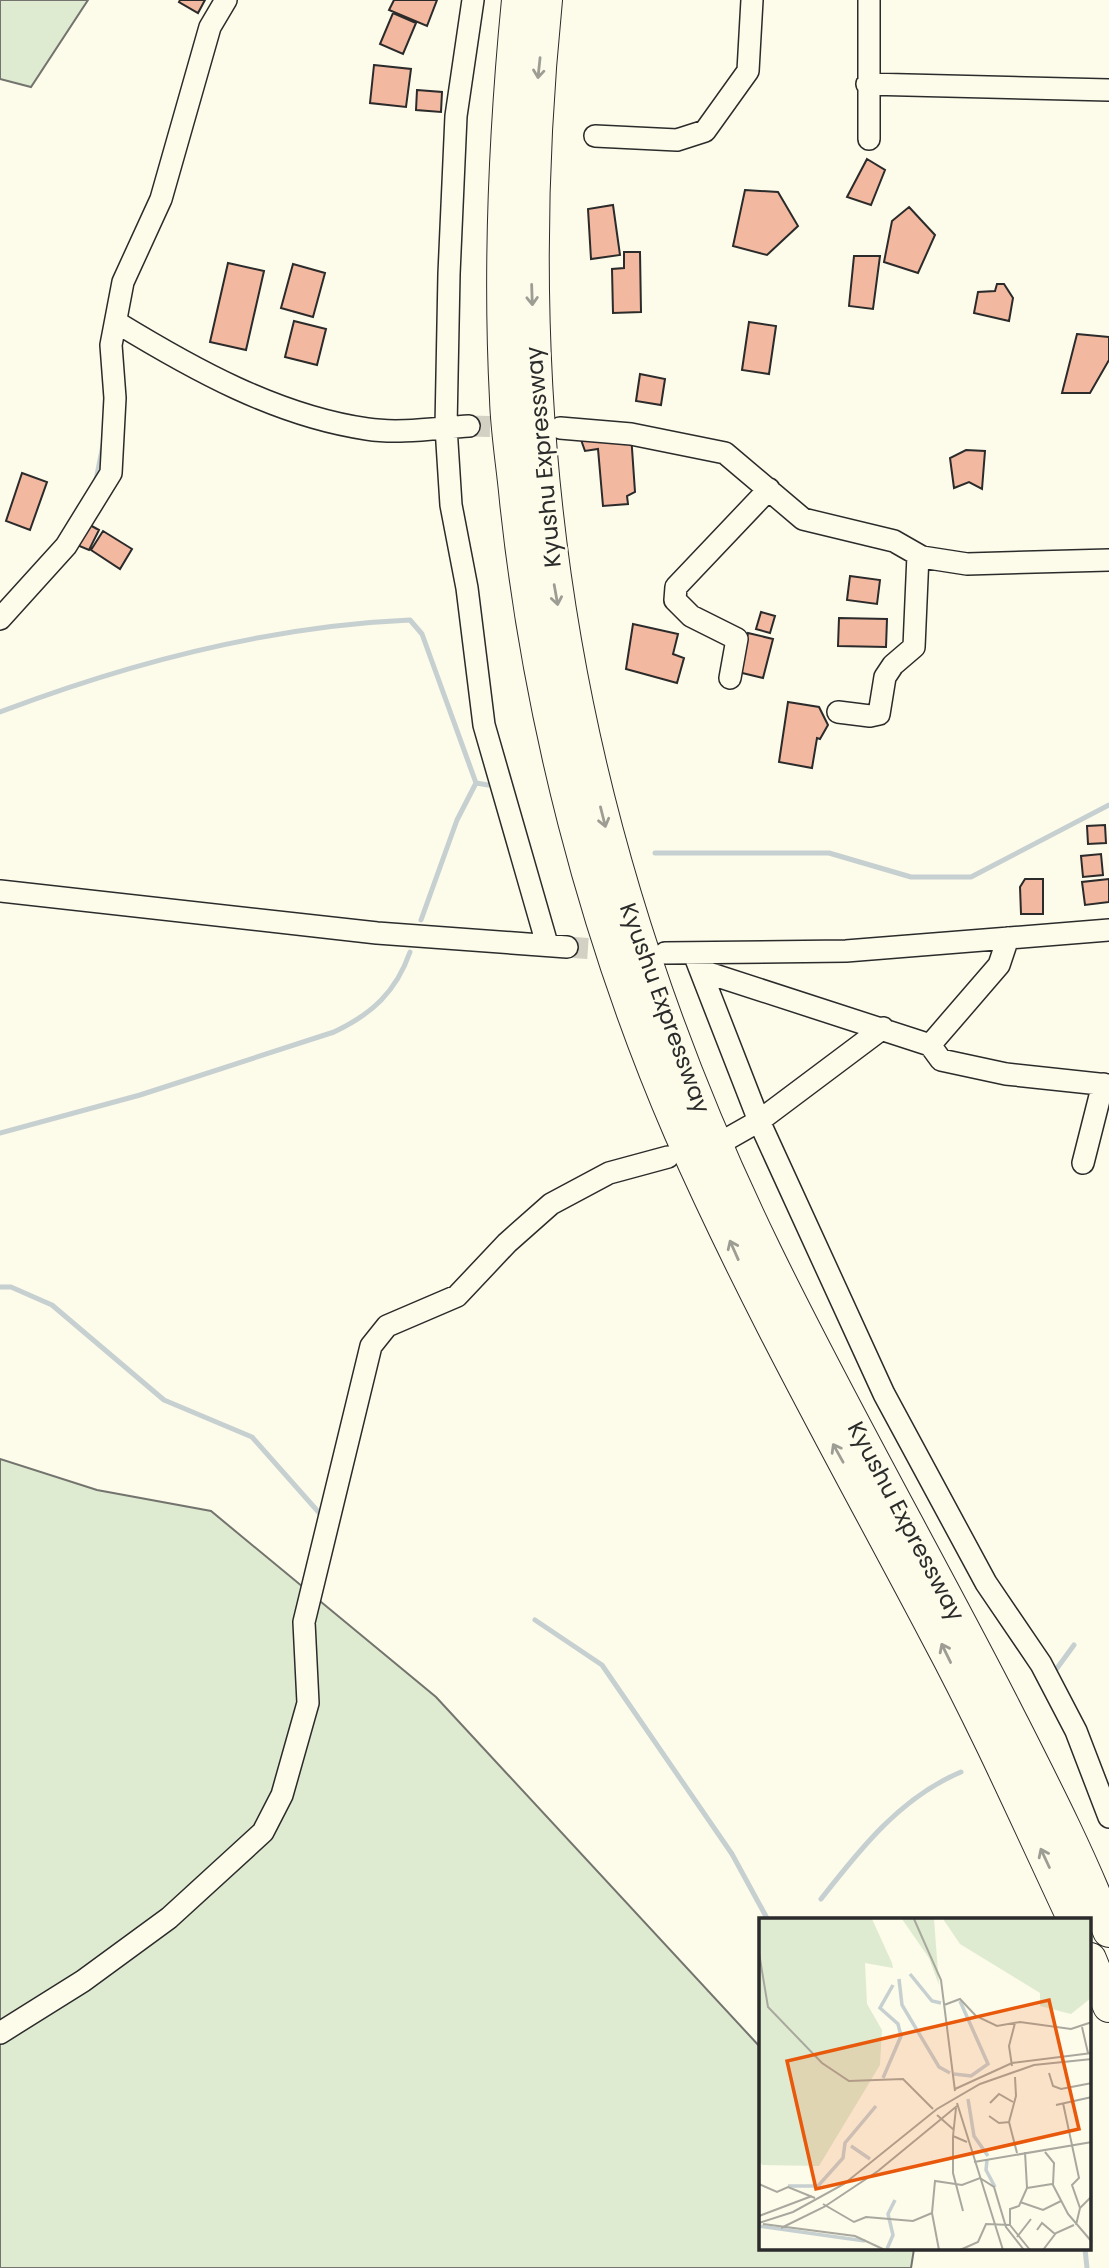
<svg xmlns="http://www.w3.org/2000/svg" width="1109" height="2268" viewBox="0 0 1109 2268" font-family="Poppins,sans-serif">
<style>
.green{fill:#deebd1;stroke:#74746e;stroke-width:2}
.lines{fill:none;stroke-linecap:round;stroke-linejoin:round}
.stream{stroke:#c7d0d0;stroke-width:5}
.building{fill:#f2b8a0;stroke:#2b2b2b;stroke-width:2}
.minor-tunnel{stroke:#d3d1c4;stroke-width:21;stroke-dasharray:21 10;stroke-linecap:butt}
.minor-casing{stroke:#2b2b2b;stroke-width:24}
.highway-casing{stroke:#2b2b2b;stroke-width:34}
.minor{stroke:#fdfbea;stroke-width:21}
.highway{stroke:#fdfbea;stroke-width:32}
.oneway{stroke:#9e9d94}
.labels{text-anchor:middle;stroke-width:5;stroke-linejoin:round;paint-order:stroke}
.street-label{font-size:23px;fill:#2b2b2b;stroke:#fdfbea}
.inset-river{fill:none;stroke:#c7d0d0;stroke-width:3.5}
.inset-road{fill:none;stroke:#a9a89e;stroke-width:2}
.view{fill:#e8590c;fill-opacity:0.15;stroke:#e8590c;stroke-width:3.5}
.inset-edge{fill:none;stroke:#2b2b2b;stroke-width:3.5}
</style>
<rect width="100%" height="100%" fill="#fdfbea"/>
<path class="green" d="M 0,0 L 88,0 L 31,87 L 0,79 Z
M 0,1459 L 97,1490 L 211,1511 L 436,1697 L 761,2048 L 761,2249 L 914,2249 L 911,2268 L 0,2268 Z"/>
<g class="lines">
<path class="stream" d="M 96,480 L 103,445
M 0,712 C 129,663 271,626 410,620 L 422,634 L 476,783 L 457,820 L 421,920
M 476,783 L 488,785
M 655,853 L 829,853 L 911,877 L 971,877 L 1109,805
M 0,1133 L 140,1095 L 334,1032 C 372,1014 396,992 410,952
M 0,1287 L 11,1287 L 52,1305 L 164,1400 L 252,1437 L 322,1516
M 535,1620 L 602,1665 L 732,1854 L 768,1920
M 1055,1671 L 1074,1645
M 821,1899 C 860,1849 901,1797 961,1772
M 1085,2249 L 1087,2268"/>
</g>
<path class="building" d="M 180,0 L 205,0 L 198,13 L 179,2 Z
M 394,0 L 437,0 L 427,26 L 389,10 Z
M 393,13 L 416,23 L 403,54 L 380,44 Z
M 374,65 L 411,69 L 406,107 L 370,103 Z
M 417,90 L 442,92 L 441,112 L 416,110 Z
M 867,159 L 885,170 L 871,205 L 847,197 Z
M 745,190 L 778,192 L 798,226 L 767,255 L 733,246 Z
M 613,205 L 620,255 L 591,259 L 588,209 Z
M 909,207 L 935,235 L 918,273 L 884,262 L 892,221 Z
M 624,252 L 640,252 L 641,312 L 613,313 L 612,269 L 624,268 Z
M 854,256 L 880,256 L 873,309 L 849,306 Z
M 228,263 L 264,271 L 246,350 L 210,342 Z
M 293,264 L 325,273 L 313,317 L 281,308 Z
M 997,284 L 1004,284 L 1013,298 L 1009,321 L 974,313 L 978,292 L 995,291 Z
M 294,321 L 326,329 L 317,365 L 285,357 Z
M 749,322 L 776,326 L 769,374 L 742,370 Z
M 1077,334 L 1109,337 L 1109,360 L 1090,393 L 1062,393 Z
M 640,374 L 665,379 L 661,405 L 636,401 Z
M 631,434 L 635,492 L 627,496 L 628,504 L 603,506 L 598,449 L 585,451 L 580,437 Z
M 966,450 L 985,451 L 982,489 L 969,482 L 954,488 L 950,458 Z
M 22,473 L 47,482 L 30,530 L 6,521 Z
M 88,524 L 99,530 L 89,550 L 77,545 Z
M 103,531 L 132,549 L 120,569 L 91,550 Z
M 850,576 L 880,580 L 877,604 L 847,600 Z
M 761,612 L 775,616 L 770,633 L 756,629 Z
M 839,618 L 887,619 L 886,647 L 838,646 Z
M 633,624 L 678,634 L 673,654 L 684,658 L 677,683 L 626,669 Z
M 748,633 L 773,639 L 763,678 L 738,672 Z
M 788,702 L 819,707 L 828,725 L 820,739 L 817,738 L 812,768 L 779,762 Z
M 1105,825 L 1106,843 L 1088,844 L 1087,826 Z
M 1101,854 L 1103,875 L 1083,877 L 1081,856 Z
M 1025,879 L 1043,879 L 1043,914 L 1021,914 L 1020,887 Z
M 1109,879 L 1109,902 L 1085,905 L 1082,882 Z"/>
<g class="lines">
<path class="minor-tunnel" d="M 469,426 L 519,427
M 567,947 L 624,951"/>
<defs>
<path id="minor" d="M 473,0 L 456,116 L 449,274 L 446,427 L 451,505 L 467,588 L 484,725 L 547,944
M 867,84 L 1109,90
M 595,136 L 677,140 L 705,131 L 748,71 L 752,0
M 869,139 L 869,0
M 116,322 C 193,369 277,416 367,429 C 399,434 437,428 469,426
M 560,428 L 631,434 L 725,453 L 803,519 L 894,541 L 922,557 L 967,564 L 1109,560
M 0,619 L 66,546 L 111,473 L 115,398 L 111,345 L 123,282 L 161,199 L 210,27 L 226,0
M 730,678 L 737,639 L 691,616 L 675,600 L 676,587 L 769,489
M 838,712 L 870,716 L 879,714 L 885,677 L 893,665 L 914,647 L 918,555
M 0,891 L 377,933 L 567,947
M 665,953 L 846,951 L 1109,930
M 694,954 L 759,1121 L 884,1394 L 986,1583 L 1041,1664 L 1076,1731 L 1109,1817
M 702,971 L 930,1045 L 999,965 L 1008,938
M 930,1045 L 941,1060 L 1006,1074 L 1109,1085
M 729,1138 L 759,1121 L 883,1028
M 1083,1163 L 1103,1084
M 0,2033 L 83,1981 L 169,1918 L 263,1832 L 282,1795 L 308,1703 L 304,1622 L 371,1346 L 387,1326 L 457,1296 L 507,1243 L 551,1204 L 609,1173 L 668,1157"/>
<path id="highway" d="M 518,0 C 505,133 499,265 506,399 C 507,433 513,467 516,501 C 539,716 594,933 680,1132 C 756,1305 848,1467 936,1634 C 986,1727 1029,1824 1074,1920
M 546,0 C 501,444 569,849 765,1251 C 840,1405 926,1555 1004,1707 C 1041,1780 1080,1855 1109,1931
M 1090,1959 L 1109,2006"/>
</defs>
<use href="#minor" class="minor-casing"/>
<use href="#highway" class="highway-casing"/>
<use href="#minor" class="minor"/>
<use href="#highway" class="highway"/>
</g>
<defs><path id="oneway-shaft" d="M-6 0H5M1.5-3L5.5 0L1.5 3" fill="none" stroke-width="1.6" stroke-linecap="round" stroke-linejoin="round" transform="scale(1.75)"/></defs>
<g class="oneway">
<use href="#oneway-shaft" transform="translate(539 68) rotate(96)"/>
<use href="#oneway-shaft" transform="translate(532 295) rotate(88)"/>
<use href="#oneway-shaft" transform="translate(556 595) rotate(80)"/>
<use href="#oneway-shaft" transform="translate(603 817) rotate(76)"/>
<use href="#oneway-shaft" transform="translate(734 1250) rotate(-114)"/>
<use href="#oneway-shaft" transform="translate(838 1453) rotate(-119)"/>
<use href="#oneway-shaft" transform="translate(946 1653) rotate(-116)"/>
<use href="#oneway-shaft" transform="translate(1045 1858) rotate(-115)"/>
</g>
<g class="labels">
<g class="street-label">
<text transform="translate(543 457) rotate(-95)" y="8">Kyushu Expressway</text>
<text transform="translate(665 1008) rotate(70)" y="8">Kyushu Expressway</text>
<text transform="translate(906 1521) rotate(62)" y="8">Kyushu Expressway</text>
</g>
</g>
<g transform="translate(759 1918)">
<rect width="332" height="332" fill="#fdfbea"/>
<path d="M 0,1 L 113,1 L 133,45 L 134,50 L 106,45 L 108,86 L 123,112 L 121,147 L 60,248 L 3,247 L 0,242 ZM 143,1 L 175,1 L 180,67 L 170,40 ZM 184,1 L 332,1 L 332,80 L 312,96 L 281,88 L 281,75 L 201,26 Z" fill="#deebd1"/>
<path class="inset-river" d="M 151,56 L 173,83 L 182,85M 140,61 L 143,87 L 180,149 L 191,155M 195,156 L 212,158 L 229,146 L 201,83M 124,160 L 142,118 L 139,106 L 121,90 L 134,67M 209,181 L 215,218 L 229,238M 92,228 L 111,241M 228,242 L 227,252 L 236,269M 29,268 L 59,268 L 84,240 L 86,225 L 117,188M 0,308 L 106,323M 128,331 L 134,317 L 129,296 L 136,282"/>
<path class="inset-road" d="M 155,1 L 182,62 L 196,173M 0,35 L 9,89 L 63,145 L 90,163 L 144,161 L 174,191M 185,87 L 201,81 L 217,98 L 238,108 L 261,104 L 312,111 L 333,104M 323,109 L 329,135M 253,148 L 250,128 L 256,105M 290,155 L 294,168 L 302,171 L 333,165M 256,159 L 257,178 L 250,204 L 258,235M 196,171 L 253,145 L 333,135M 198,185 L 244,332M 231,185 L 240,176 L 254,184M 304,185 L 320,260 L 313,267 L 321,290M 297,187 L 333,179M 197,190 L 194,218 L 208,224M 178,197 L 195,212M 230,198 L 240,205 L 251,204M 194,218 L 194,255 L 204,293M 286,234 L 295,245 L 294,267 L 309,296 L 333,324M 215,244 L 333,224M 0,266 L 18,274 L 29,269 L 56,280M 268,270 L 293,266M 261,284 L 284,292 L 302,283M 64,286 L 95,304 L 107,299 L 154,303 L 173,295M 0,298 L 53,278M 0,305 L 34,294 L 85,266 L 178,191 L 221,166 L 275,147 L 333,141M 4,306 L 96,318 L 126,332M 251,307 L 271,332M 317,307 L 321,290 L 333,278M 22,310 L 65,289 L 119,253 L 198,188M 278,312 L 283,305 L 296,316M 258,319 L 272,301M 180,332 L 173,295 L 176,263 L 203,267 L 221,260 L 235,269 L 247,309 L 265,332M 201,332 L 219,324 L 227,306 L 251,307 L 251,291 L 260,288 L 268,270 L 266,234M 284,332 L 297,315 L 315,307"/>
<path class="view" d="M 290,82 L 320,211 L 57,271 L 28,143 Z"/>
<rect width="332" height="332" class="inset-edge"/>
</g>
</svg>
